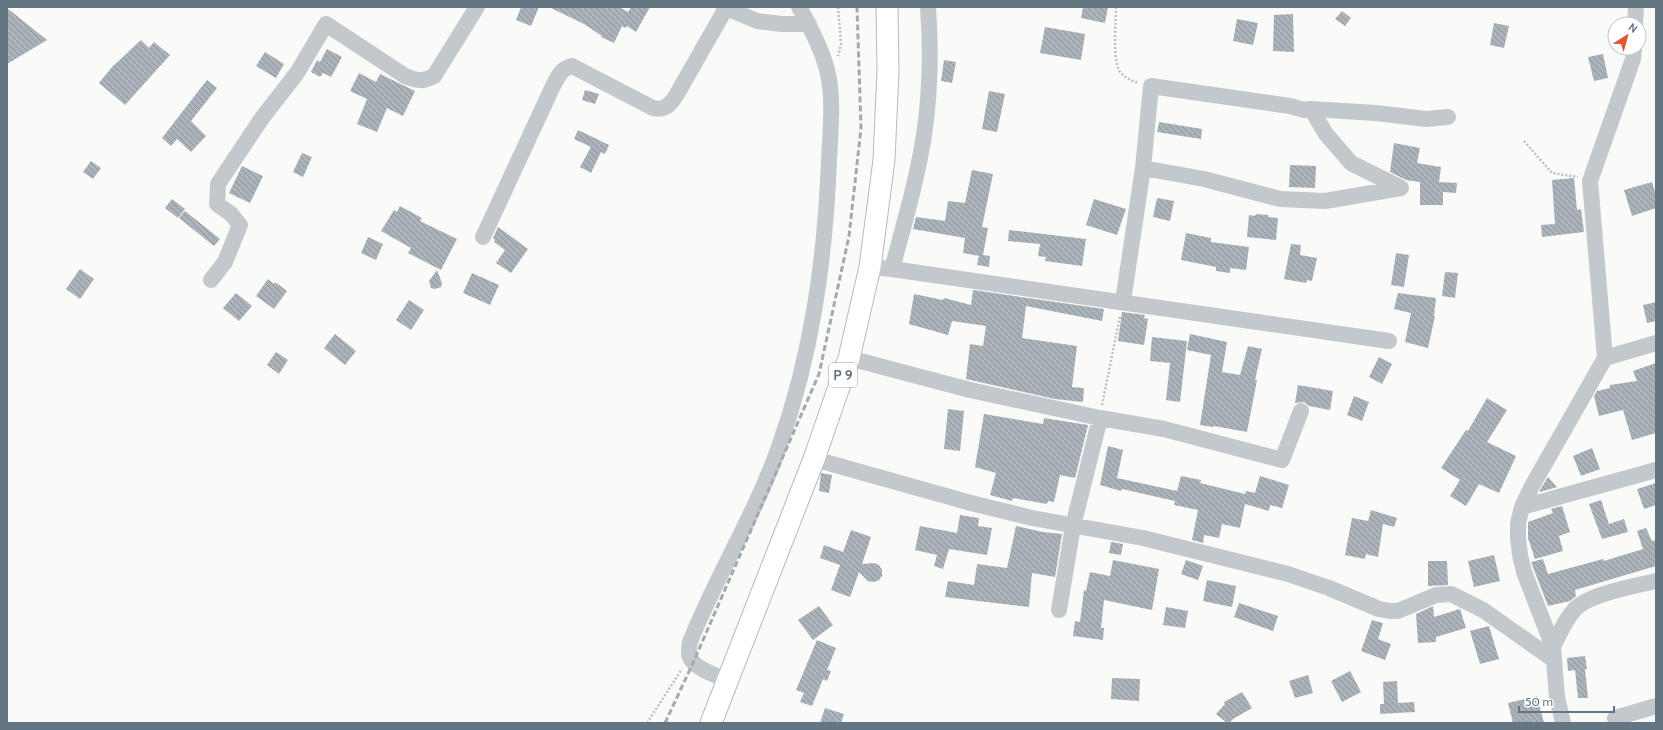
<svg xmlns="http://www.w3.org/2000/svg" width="1663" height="730" viewBox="0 0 1663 730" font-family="Cabin,sans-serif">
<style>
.building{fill:url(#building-back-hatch)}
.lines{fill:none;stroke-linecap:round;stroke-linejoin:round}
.major-casing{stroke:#b5babe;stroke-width:23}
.path{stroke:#bbbfc2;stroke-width:2.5;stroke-dasharray:2 2;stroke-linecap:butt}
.minor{stroke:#c3c8cc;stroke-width:16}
.major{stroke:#fff;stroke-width:21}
.rail{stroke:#a2aab0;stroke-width:3;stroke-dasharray:6 3;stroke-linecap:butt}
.labels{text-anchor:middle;stroke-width:4;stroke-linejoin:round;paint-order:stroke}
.shield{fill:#fff;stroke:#939fa8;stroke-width:1}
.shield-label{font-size:14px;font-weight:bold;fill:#657683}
</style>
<defs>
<pattern id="building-back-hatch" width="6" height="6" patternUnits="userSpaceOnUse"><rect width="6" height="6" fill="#aab3b9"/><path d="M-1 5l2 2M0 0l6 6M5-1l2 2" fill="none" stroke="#8e969c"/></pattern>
</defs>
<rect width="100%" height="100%" fill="#fafaf8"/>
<path class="building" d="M 521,7 L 539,7 L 531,26 L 516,20 Z
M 549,7 L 619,7 L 628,12 L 631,7 L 650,7 L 636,32 L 627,26 L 625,28 L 622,26 L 614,43 L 601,37 L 602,36 L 584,24 Z
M 1083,7 L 1108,7 L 1105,23 L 1081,18 Z
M 7,8 L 47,40 L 7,64 Z
M 1342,11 L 1351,18 L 1345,26 L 1335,19 Z
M 1293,14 L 1294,52 L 1273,51 L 1274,15 Z
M 1237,19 L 1258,23 L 1253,45 L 1233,41 Z
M 1494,23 L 1509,26 L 1504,48 L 1490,45 Z
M 1045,27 L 1085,34 L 1081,60 L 1040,53 Z
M 141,40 L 149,48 L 154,42 L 170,55 L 125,105 L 99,83 L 112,67 Z
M 327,49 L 342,57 L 331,77 L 323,73 L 320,77 L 311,72 L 317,60 L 320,62 Z
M 265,52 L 284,64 L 276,78 L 256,66 Z
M 1603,54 L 1608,78 L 1594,81 L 1588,57 Z
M 944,60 L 956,62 L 952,83 L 941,81 Z
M 359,73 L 376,82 L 380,74 L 415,91 L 403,116 L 387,108 L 377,132 L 357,124 L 367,99 L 350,91 Z
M 207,80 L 217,88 L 191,121 L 206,136 L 191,152 L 177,139 L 171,146 L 162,138 Z
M 585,90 L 599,94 L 595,104 L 582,100 Z
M 989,91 L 1005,94 L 997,132 L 982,129 Z
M 1159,122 L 1202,129 L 1201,139 L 1157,132 Z
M 578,130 L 609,145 L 605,154 L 601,152 L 591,173 L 580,167 L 591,147 L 574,139 Z
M 1394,143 L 1420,148 L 1417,163 L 1441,167 L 1439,182 L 1457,183 L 1456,193 L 1443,192 L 1443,205 L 1420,205 L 1420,182 L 1406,180 L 1390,172 Z
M 302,153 L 312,157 L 303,177 L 293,172 Z
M 91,161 L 101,168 L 93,179 L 83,172 Z
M 1290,165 L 1316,166 L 1315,188 L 1289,187 Z
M 242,166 L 263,176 L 250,203 L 229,193 Z
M 972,170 L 993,174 L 982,227 L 988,228 L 983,255 L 990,256 L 989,267 L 977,265 L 979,256 L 963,253 L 965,238 L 913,229 L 916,217 L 945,221 L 948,201 L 965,203 Z
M 1574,178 L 1577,210 L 1581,209 L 1584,232 L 1542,237 L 1541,225 L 1555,224 L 1552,180 Z
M 1652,182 L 1656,195 L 1656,208 L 1632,216 L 1624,190 Z
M 1157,198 L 1174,201 L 1170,221 L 1153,217 Z
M 172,199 L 185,209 L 178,218 L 165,208 Z
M 1094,199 L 1126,209 L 1117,235 L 1086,225 Z
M 400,206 L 422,218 L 420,221 L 457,239 L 441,270 L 408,253 L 411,248 L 381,231 L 394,210 L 397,212 Z
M 185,211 L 220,239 L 214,246 L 179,218 Z
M 1256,214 L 1268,215 L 1268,217 L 1278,218 L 1276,240 L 1247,237 L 1249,215 L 1255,216 Z
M 498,227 L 528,249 L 511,273 L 496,263 L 505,250 L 494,242 L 495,240 L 493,238 Z
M 1009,230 L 1086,239 L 1082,266 L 1045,261 L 1046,257 L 1038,256 L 1040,244 L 1008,241 Z
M 1186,233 L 1211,238 L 1211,242 L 1249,247 L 1246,270 L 1230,268 L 1230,273 L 1216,271 L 1216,267 L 1181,260 Z
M 368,237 L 383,244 L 376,260 L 361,253 Z
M 1291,244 L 1301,245 L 1300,255 L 1317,258 L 1312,281 L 1307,280 L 1306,283 L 1284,279 Z
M 1396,253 L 1409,255 L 1404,287 L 1391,285 Z
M 80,269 L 94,279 L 80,299 L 66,289 Z
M 437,270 L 442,283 L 441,287 L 435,289 L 431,288 L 429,281 Z
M 1445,272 L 1458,273 L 1455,298 L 1442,296 Z
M 472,273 L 499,285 L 490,305 L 463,293 Z
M 268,279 L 274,284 L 275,282 L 287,291 L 274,309 L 256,296 Z
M 973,290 L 1104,309 L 1102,321 L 1026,306 L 1022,338 L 1077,346 L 1072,387 L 1084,388 L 1083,402 L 1055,399 L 966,379 L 970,344 L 983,346 L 986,326 L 952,321 L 948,335 L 909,324 L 914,294 L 943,300 L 944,298 L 971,305 Z
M 236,293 L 252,306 L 239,321 L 223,308 Z
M 1398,293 L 1436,298 L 1434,316 L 1435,316 L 1428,348 L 1405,342 L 1411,313 L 1394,309 Z
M 409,300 L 424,310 L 411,330 L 396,320 Z
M 1656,302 L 1656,321 L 1647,323 L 1643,305 Z
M 1122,312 L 1145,315 L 1144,318 L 1148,319 L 1144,345 L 1118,341 Z
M 335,334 L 356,351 L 345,365 L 324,348 Z
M 1190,334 L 1227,342 L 1222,372 L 1240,375 L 1248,346 L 1262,349 L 1255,380 L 1257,380 L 1247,432 L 1214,426 L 1213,427 L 1200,425 L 1211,355 L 1187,350 Z
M 1152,337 L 1187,341 L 1180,402 L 1166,400 L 1170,363 L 1150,361 Z
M 276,352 L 288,360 L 279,374 L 267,365 Z
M 1379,357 L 1392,364 L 1382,384 L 1369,377 Z
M 1656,363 L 1656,433 L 1632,440 L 1623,410 L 1599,416 L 1594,396 L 1597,391 L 1610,388 L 1610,385 L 1637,381 L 1633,371 Z
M 1298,385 L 1333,391 L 1330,410 L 1309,406 L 1304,402 L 1295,403 Z
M 1354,396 L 1369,402 L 1362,421 L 1347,415 Z
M 1487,398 L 1507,410 L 1487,442 L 1516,456 L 1499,493 L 1479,484 L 1466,506 L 1450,496 L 1460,480 L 1441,468 L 1466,430 L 1468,431 Z
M 948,409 L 964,411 L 960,451 L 944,449 Z
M 984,414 L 1043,424 L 1044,418 L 1088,425 L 1075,478 L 1060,475 L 1054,502 L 1048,501 L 1047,504 L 1013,498 L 1012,501 L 990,495 L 996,473 L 975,467 Z
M 1108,446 L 1123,450 L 1117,478 L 1177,491 L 1181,476 L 1201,480 L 1200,483 L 1245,494 L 1246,491 L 1255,493 L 1260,476 L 1289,485 L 1282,508 L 1270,505 L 1269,511 L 1245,504 L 1240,528 L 1222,524 L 1219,538 L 1204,535 L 1203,543 L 1192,540 L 1198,510 L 1174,505 L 1175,501 L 1122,489 L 1121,491 L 1100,485 Z
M 1592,448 L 1600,469 L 1581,476 L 1573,456 Z
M 821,473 L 832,475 L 829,493 L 819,491 Z
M 1548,477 L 1557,487 L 1540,492 L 1540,490 Z
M 1656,483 L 1656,505 L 1644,509 L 1637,489 Z
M 1601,500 L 1609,524 L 1624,519 L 1628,532 L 1602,539 L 1589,504 Z
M 1562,506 L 1570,532 L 1559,536 L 1563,551 L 1535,559 L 1528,538 L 1528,522 L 1553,513 L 1551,509 Z
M 1371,510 L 1397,518 L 1394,527 L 1383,524 L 1378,557 L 1366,554 L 1365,559 L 1345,555 L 1352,518 L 1368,521 Z
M 960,515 L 979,518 L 978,526 L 992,528 L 987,555 L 949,549 L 943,569 L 934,566 L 937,555 L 915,550 L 920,526 L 957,533 Z
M 1016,526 L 1043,532 L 1062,534 L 1055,577 L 1032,573 L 1029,607 L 945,597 L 948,581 L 974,585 L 977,564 L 1007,568 Z
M 1646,528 L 1652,541 L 1656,540 L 1656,566 L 1575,590 L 1576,596 L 1570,601 L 1548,606 L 1531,562 L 1543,559 L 1548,574 L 1603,559 L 1604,561 L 1643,549 L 1637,531 Z
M 851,530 L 871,537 L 862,564 L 874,563 L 879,565 L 882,570 L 882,576 L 879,580 L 874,582 L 868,581 L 859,572 L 850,597 L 831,590 L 840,565 L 820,558 L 824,545 L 843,552 Z
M 1111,542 L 1123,544 L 1121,555 L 1109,553 Z
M 1494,555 L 1500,581 L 1474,587 L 1468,561 Z
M 1113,560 L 1159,569 L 1152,610 L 1104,600 L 1101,628 L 1104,628 L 1103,640 L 1073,636 L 1075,621 L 1080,622 L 1084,590 L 1086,591 L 1090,572 L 1110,576 Z
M 1186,560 L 1203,566 L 1198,580 L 1181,574 Z
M 1428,561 L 1447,561 L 1448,585 L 1428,586 Z
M 1207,580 L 1236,586 L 1232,607 L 1203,601 Z
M 1239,603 L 1278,616 L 1273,631 L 1234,617 Z
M 819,606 L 833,625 L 813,640 L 798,620 Z
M 1433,606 L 1434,617 L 1460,609 L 1466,628 L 1436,637 L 1436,642 L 1418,643 L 1416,614 Z
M 1166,607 L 1188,611 L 1185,628 L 1163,625 Z
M 1372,620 L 1383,623 L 1378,639 L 1391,644 L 1385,660 L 1361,651 Z
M 1489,626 L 1499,659 L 1480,664 L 1470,631 Z
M 817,640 L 836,648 L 827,670 L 831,671 L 827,681 L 823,679 L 812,706 L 800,702 L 804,693 L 796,690 Z
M 1585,656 L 1587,669 L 1585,669 L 1588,698 L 1578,698 L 1575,670 L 1568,671 L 1567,658 Z
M 1350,671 L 1361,692 L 1342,702 L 1331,681 Z
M 1308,675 L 1313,693 L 1295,698 L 1289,681 Z
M 1112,678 L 1140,679 L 1139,701 L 1111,699 Z
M 1397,681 L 1398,703 L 1414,702 L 1415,712 L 1380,714 L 1380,704 L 1384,704 L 1383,682 Z
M 1242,692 L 1252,708 L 1233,719 L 1229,723 L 1227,723 L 1216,714 L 1225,704 L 1224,702 Z
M 1537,696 L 1544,723 L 1513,723 L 1508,703 Z
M 825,708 L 844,714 L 841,723 L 820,723 Z"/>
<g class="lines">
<defs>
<path id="major" d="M 711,723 L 814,459 L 849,358 L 870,267 L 884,160 L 888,71 L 887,7"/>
</defs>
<use href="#major" class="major-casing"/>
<path class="path" d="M 838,7 L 841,44 L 838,56
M 1116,7 C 1116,23 1112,59 1120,72 C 1125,78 1132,81 1139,83
M 1524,141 L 1552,173 L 1578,177
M 1102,405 L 1120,316
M 647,723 L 682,669"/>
<path class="minor" d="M 724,7 L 757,21 L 782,24 L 809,24
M 1635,24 L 1636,7
M 1311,109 L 1376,113 L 1426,119 L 1448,117
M 1143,168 L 1204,179 L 1280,199 L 1325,201 L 1401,188
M 483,237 L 553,86 C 558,77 561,68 572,66 L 653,108 C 665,111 671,104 677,94 L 726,8
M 881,268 L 892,269 C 904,224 917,180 924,135 C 930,95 931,48 928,7
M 892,269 L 1389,341
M 211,280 L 225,262 L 240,225 L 231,214 L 217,204 L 218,184 L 262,118 L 297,73 L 326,24 L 405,76 C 418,81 422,82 434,76 L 477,7
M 1123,301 L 1143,168 L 1151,86 L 1290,106 L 1304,110 L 1311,109 L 1326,134 L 1351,163 L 1401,188
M 849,358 L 970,390 L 1100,418 L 1164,429 L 1282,460 L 1301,411
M 1605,358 L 1590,181 L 1633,59 L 1634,48
M 814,459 L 971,503 L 1032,518 L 1143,538 L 1288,574 L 1329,588 L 1379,609 L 1390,611 L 1398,611 L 1436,595 L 1451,594 L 1483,610 L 1554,660
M 1522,507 L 1656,470
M 1059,610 L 1073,526 L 1100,418
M 1553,647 C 1559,634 1565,620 1575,609 C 1589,594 1635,586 1656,581
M 727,680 C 717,676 692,668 689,655 C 689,651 689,646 690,642 C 716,576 755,515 779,447 C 812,354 825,260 829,161 C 830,133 834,102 828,74 C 823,51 811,28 799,7
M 1615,718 L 1656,706
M 1563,723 L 1557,697 L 1553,647 L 1524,572 L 1520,555 L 1518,538 L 1518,523 L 1522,507 L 1532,486 L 1605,358 L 1656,343"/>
<use href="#major" class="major"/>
<path class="rail" d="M 665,723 L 693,663 L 819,374 L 849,236 L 861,128 L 857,7"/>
</g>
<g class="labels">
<rect class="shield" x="829" y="363" width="28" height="24" rx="3"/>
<g class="shield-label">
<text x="843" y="380">P 9</text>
</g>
</g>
<rect width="1663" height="730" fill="none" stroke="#657683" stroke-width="16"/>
<g transform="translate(1627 36) rotate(37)"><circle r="19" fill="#ffffff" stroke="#c1c8cd"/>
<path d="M0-3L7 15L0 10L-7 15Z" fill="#e4572e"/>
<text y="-6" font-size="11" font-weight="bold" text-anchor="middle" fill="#657683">N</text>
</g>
<path d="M1519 706v6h95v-6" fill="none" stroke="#657683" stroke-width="2"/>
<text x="1525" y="706" font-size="12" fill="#657683" stroke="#ffffff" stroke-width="3" paint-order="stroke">50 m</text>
</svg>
